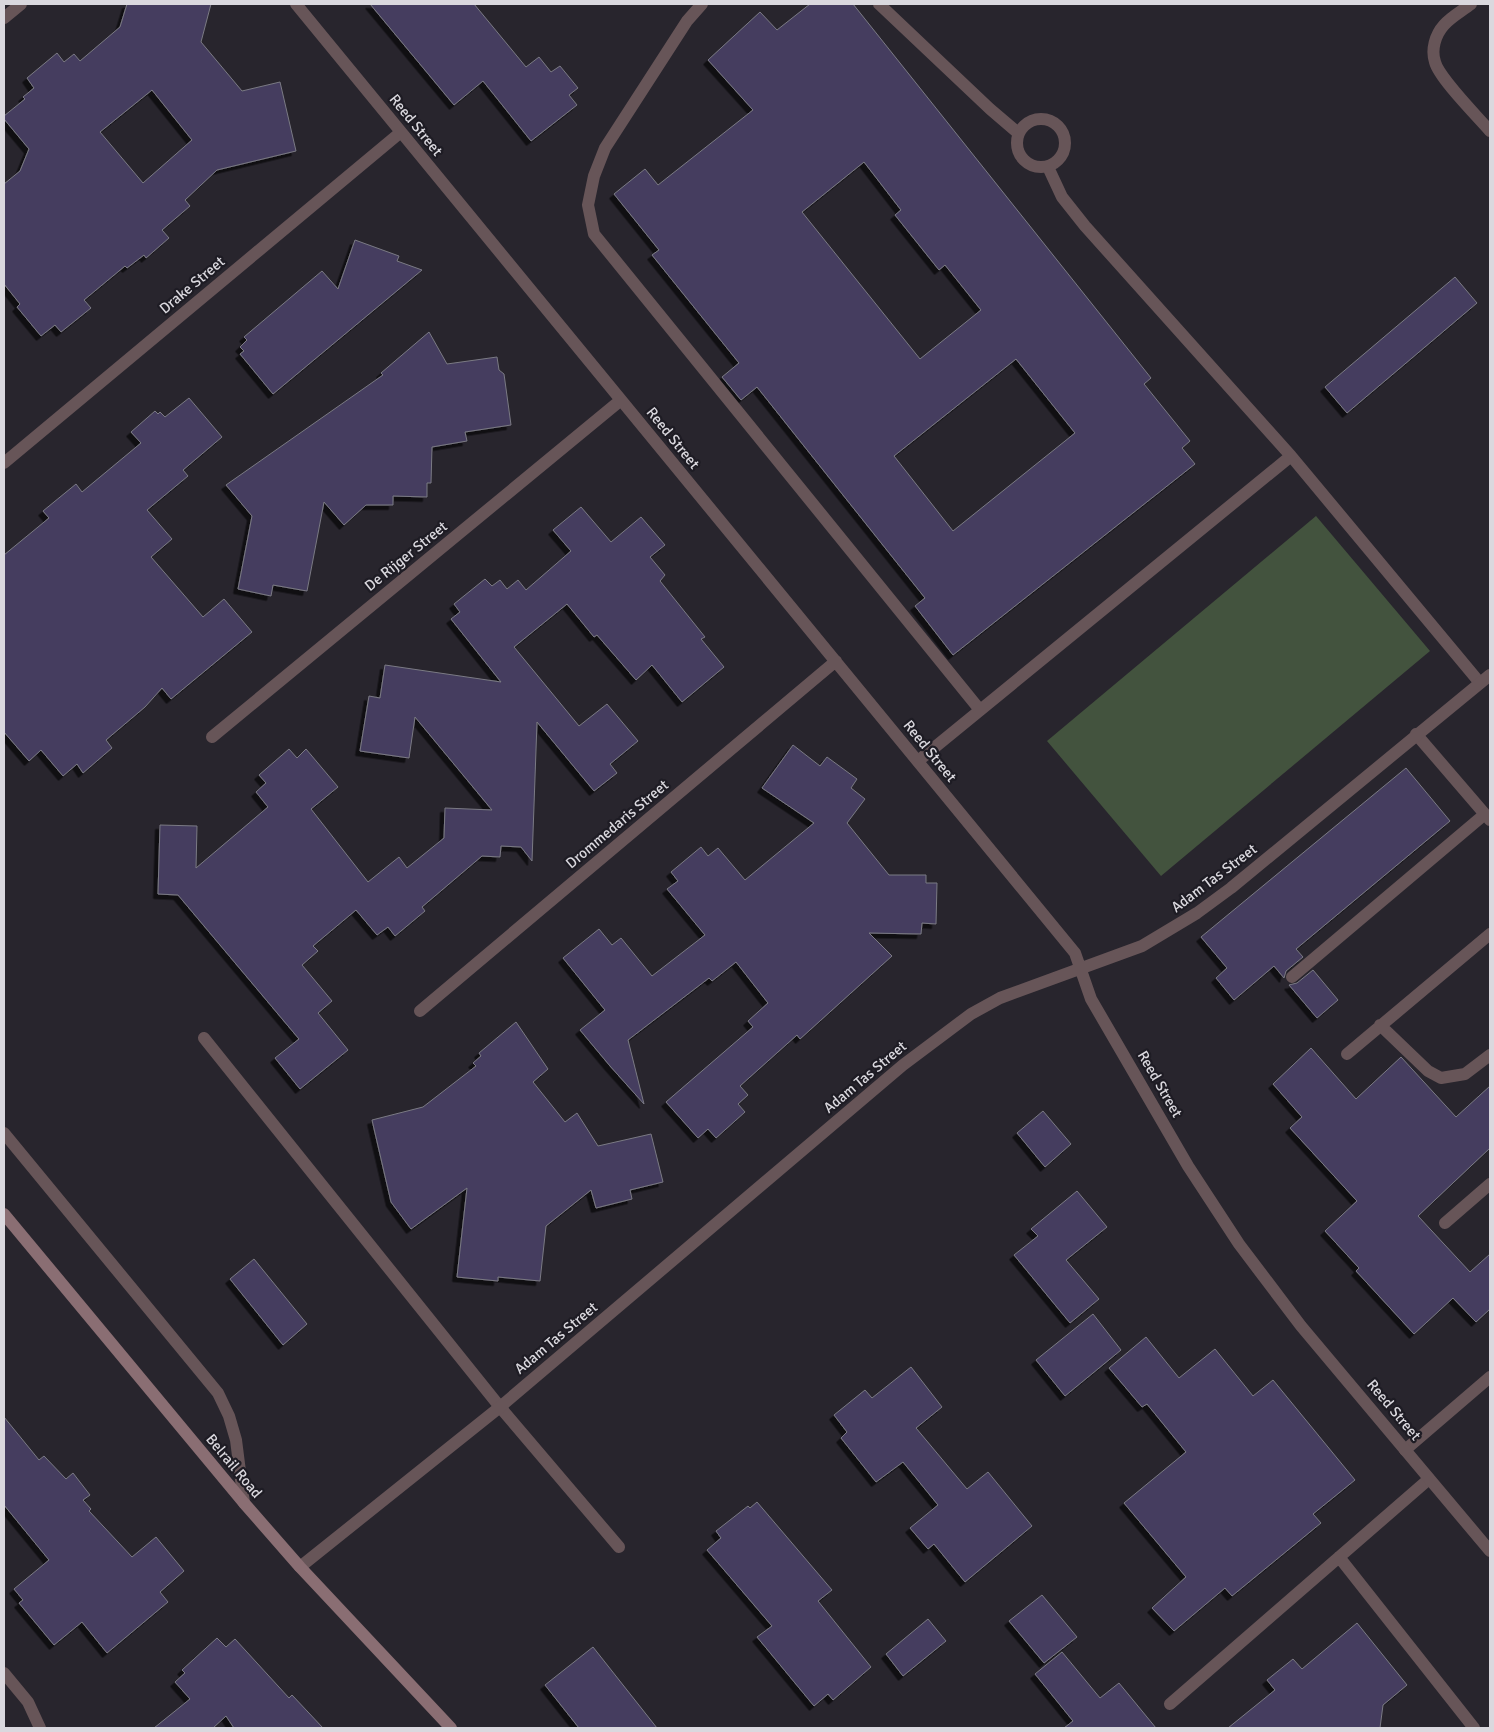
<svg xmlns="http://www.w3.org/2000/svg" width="1494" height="1732" viewBox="0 0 1494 1732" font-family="Signika,sans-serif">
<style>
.green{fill:#43533e}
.building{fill:#443e5e;stroke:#7b7a84;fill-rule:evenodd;filter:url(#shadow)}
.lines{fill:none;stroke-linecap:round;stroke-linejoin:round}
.lane{stroke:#675558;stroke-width:12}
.street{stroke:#675558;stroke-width:12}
.secondary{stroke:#8a6e73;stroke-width:12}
.labels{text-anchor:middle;stroke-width:4.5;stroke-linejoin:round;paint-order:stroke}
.street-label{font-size:15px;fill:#dad8de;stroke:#1e1c24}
</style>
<defs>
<filter id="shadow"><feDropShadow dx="-4.5" dy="4.5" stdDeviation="0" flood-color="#0009"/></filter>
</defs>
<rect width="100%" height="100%" fill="#28252d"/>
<path class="green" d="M 1316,516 L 1430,651 L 1161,876 L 1047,741 Z"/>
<path class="building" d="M 127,4 L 211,4 L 201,42 L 242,91 L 280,82 L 296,151 L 217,170 L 185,200 L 190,206 L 162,230 L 169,238 L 146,258 L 144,255 L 127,268 L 125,266 L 84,300 L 91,308 L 61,332 L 55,325 L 41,336 L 17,307 L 20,304 L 4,284 L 4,184 L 20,171 L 29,149 L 4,119 L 4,116 L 25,99 L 23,97 L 34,88 L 27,78 L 57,53 L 64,62 L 74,54 L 80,61 L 120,27 ZM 152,90 L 192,140 L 143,183 L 100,132 Z
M 370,4 L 474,4 L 526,67 L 539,57 L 551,72 L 560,66 L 578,88 L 569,95 L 577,105 L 531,141 L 483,81 L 454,105 Z
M 810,4 L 853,4 L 1151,378 L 1144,384 L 1190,441 L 1182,448 L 1195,464 L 953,655 L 915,606 L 925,598 L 757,387 L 741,400 L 722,377 L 739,363 L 652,255 L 659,250 L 614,194 L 645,169 L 658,185 L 753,110 L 708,60 L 760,12 L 777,30 ZM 864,162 L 901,210 L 895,215 L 939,270 L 945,265 L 981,310 L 920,359 L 802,212 ZM 1016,359 L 1075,433 L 953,531 L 894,456 Z
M 355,240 L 399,256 L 397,261 L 422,270 L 273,394 L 240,354 L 244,351 L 240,347 L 247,340 L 244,337 L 322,271 L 338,289 Z
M 1455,277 L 1477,303 L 1347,413 L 1325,387 Z
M 429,332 L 447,364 L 497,357 L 499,370 L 504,374 L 511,425 L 465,432 L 467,441 L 432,447 L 431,483 L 427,483 L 427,497 L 393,496 L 393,505 L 366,505 L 344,525 L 324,502 L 307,591 L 273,585 L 271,596 L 238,589 L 252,516 L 226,485 L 383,375 L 381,373 Z
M 189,398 L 222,437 L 183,470 L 188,476 L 147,510 L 172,539 L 151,557 L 203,617 L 224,599 L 252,632 L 171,699 L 162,688 L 145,707 L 106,740 L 112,748 L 83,773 L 77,764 L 63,776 L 41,750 L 29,761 L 4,732 L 4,555 L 49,518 L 43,511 L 76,484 L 82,492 L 141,443 L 131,432 L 155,411 L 158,414 L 160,412 L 165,417 Z
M 581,507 L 611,542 L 641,517 L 665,545 L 650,557 L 665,575 L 660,581 L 705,637 L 701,639 L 724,667 L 682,702 L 652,665 L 636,680 L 597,635 L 594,637 L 567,604 L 514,647 L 579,726 L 607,704 L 638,741 L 610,764 L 617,773 L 594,791 L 537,722 L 532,861 L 521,847 L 501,846 L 500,857 L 482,856 L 422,907 L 425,911 L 395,936 L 388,927 L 377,935 L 356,910 L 313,946 L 318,951 L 302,965 L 332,1001 L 318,1013 L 348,1050 L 300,1089 L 275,1058 L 299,1039 L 178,895 L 158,894 L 160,825 L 197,826 L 196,868 L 268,807 L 256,792 L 266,783 L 259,775 L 289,749 L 297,758 L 306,749 L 338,787 L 311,809 L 368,882 L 399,857 L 407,868 L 444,838 L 445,808 L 492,810 L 415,717 L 409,758 L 360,751 L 369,696 L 380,698 L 385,665 L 501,682 L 451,619 L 460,612 L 454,604 L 485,579 L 492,586 L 500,580 L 507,589 L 518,580 L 526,590 L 571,551 L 553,530 Z
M 793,745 L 820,766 L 827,757 L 857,779 L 851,788 L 865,799 L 847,823 L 889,875 L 926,875 L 926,883 L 937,883 L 936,924 L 922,923 L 921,934 L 869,933 L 892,956 L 800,1039 L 797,1035 L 740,1086 L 748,1095 L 738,1104 L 745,1112 L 716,1138 L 708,1129 L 698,1138 L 666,1102 L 753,1027 L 748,1021 L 768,1003 L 736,962 L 712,981 L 709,978 L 628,1040 L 644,1104 L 610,1066 L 580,1030 L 605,1010 L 563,958 L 599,929 L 612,945 L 621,938 L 652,976 L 705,935 L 667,889 L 678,881 L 671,872 L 701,847 L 708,856 L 718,848 L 745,880 L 814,823 L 762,788 Z
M 1406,768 L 1450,821 L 1296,949 L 1303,957 L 1286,971 L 1284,978 L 1274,966 L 1234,1000 L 1216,978 L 1227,968 L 1201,937 Z
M 1313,970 L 1338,1000 L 1317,1018 L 1289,985 L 1297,983 Z
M 516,1022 L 548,1069 L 533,1082 L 565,1122 L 577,1113 L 598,1146 L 651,1134 L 663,1182 L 630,1190 L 632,1199 L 596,1208 L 591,1190 L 546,1226 L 540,1281 L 498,1277 L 498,1281 L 457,1277 L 467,1188 L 411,1229 L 391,1202 L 372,1120 L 423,1107 L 476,1066 L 473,1063 L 481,1056 L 479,1053 Z
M 1311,1048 L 1356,1099 L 1401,1057 L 1456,1117 L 1490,1086 L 1490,1148 L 1418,1216 L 1470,1272 L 1490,1254 L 1490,1309 L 1476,1322 L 1453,1298 L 1414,1334 L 1356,1271 L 1359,1268 L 1325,1231 L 1357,1201 L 1290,1128 L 1302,1117 L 1273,1084 Z
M 1043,1111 L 1071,1144 L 1045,1167 L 1017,1133 Z
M 1077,1191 L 1107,1227 L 1066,1260 L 1099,1299 L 1070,1323 L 1014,1255 L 1038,1236 L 1031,1229 Z
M 254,1259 L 307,1324 L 283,1345 L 230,1279 Z
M 1093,1314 L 1121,1350 L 1065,1396 L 1036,1360 Z
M 1146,1337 L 1179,1378 L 1215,1349 L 1253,1396 L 1273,1380 L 1355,1480 L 1313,1514 L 1321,1523 L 1232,1596 L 1225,1588 L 1174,1631 L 1152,1608 L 1186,1577 L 1124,1503 L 1186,1452 L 1147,1404 L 1142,1407 L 1109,1368 Z
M 911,1367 L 942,1407 L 916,1428 L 967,1489 L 988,1472 L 1032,1526 L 965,1582 L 934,1544 L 928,1549 L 910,1528 L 938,1505 L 903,1462 L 876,1482 L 841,1438 L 847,1432 L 834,1415 L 865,1390 L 872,1398 Z
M 4,1417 L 39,1460 L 44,1456 L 66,1479 L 73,1473 L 90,1495 L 83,1500 L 91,1509 L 89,1511 L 132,1557 L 156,1537 L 184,1571 L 160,1592 L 168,1602 L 107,1653 L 82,1622 L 54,1645 L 19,1603 L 23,1600 L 14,1589 L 49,1560 L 4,1505 Z
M 757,1502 L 832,1590 L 818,1601 L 871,1667 L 833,1700 L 828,1694 L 814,1706 L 757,1637 L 772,1626 L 707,1550 L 721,1538 L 716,1531 L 748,1506 L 750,1508 Z
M 1042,1595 L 1077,1637 L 1044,1663 L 1009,1621 Z
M 928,1619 L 946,1641 L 903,1676 L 886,1654 Z
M 1357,1623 L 1407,1685 L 1383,1705 L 1380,1728 L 1228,1728 L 1275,1690 L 1267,1680 L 1293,1659 L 1302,1669 Z
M 217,1638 L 226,1647 L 235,1639 L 289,1698 L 292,1695 L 323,1728 L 234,1728 L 226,1716 L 213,1728 L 154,1728 L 190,1699 L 175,1682 L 185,1673 L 182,1670 Z
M 593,1647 L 657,1728 L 579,1728 L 545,1685 Z
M 1062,1652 L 1100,1698 L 1119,1683 L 1156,1728 L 1064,1728 L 1073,1721 L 1035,1674 Z"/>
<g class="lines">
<path class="lane" d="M 702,4 L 687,21 L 605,148 L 594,176 L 588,205 L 594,234 L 980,710
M 879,4 L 990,109 L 1018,133
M 1471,4 C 1462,11 1451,17 1444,25 C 1435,35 1431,50 1435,62 C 1439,78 1477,116 1490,131
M1017 143a24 24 0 1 1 48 0a24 24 0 1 1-48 0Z
M 1048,167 L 1062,197 L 1085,226 L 1291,456 L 1480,683
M 1416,734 L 1490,820
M 918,761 L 1291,456
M 1292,977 L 1485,814
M 1380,1025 L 1428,1071 L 1441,1078 L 1465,1074 L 1490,1055
M 204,1038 L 500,1407 L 619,1547
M 1347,1054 L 1490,934
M 4,1133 L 218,1393 L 229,1416 L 236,1440 L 244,1503
M 1445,1223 L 1490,1184
M 1405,1450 L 1490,1377
M 1339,1557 L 1474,1728
M 1170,1704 L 1429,1479"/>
<path class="street" d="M 296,4 L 1075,953 L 1091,999 L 1188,1166 L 1239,1244 L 1301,1326 L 1490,1551
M 4,18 L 21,4
M 4,463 L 401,132
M 212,737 L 621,400
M 420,1011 L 836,661
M 300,1567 L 500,1407 L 903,1065 L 971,1014 L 1000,998 L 1142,946 L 1197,913 L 1231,888 L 1490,675
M 4,1673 L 28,1702 L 40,1728"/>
<path class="secondary" d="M 4,1214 L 244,1503 L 300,1567 L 451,1728"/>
</g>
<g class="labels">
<g class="street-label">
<text transform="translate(416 125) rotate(51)" y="5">Reed Street</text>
<text transform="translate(192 285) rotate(-40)" y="5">Drake Street</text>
<text transform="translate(673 438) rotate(51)" y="5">Reed Street</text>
<text transform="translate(406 556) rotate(-39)" y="5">De Rijger Street</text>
<text transform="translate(930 751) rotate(51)" y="5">Reed Street</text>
<text transform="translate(617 824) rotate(-40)" y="5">Drommedaris Street</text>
<text transform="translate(1214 878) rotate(-37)" y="5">Adam Tas Street</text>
<text transform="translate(865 1077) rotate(-40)" y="5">Adam Tas Street</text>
<text transform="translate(1160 1084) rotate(60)" y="5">Reed Street</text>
<text transform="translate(556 1338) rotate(-40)" y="5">Adam Tas Street</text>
<text transform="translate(1394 1410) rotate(50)" y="5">Reed Street</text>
<text transform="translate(234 1466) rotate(50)" y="5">Belrail Road</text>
</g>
</g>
<rect width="1494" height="1732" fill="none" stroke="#dad8de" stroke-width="10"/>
</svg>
